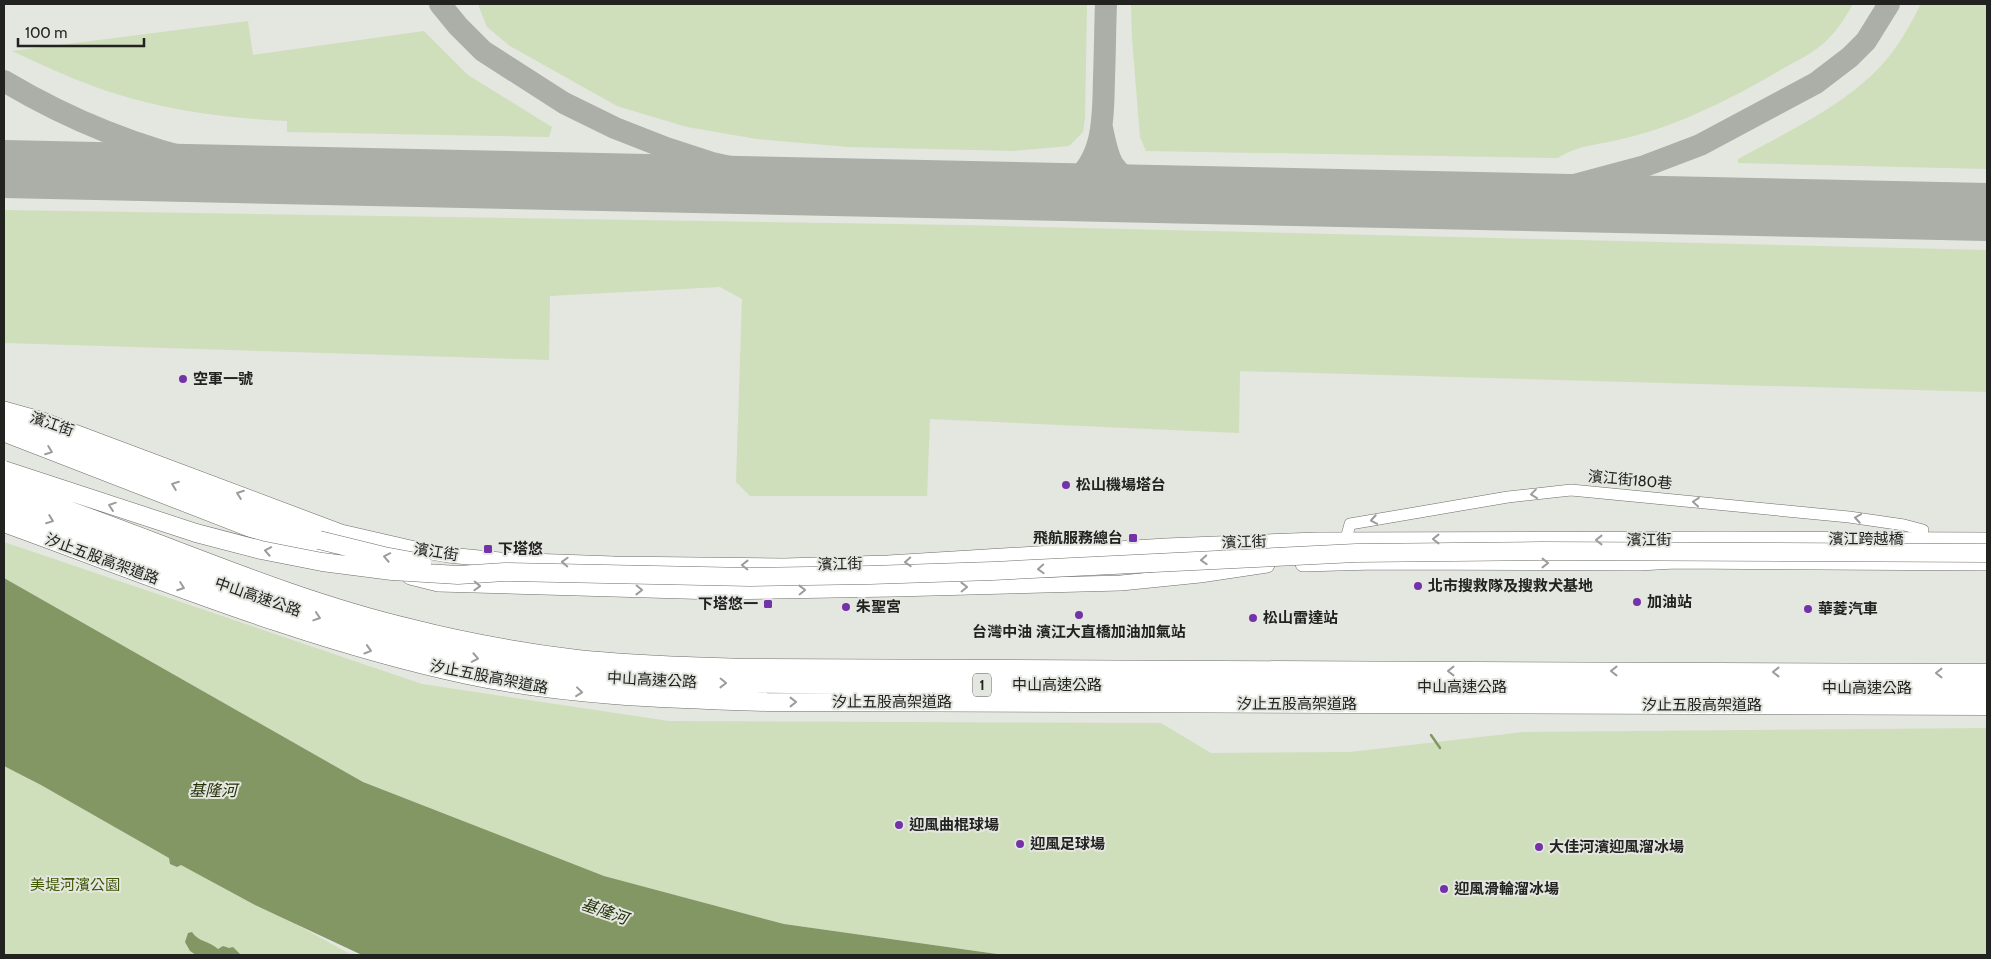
<svg xmlns="http://www.w3.org/2000/svg" width="1991" height="959" viewBox="0 0 1991 959" font-family="Cabin,'Noto Sans TC',sans-serif">
<style>
.green{fill:#cfdebb}
.water{fill:#829763}
.lines{fill:none;stroke-linecap:round;stroke-linejoin:round}
.stream{stroke:#829763;stroke-width:2.5}
.taxiway{stroke:#acaea8;stroke-width:22}
.runway{stroke:#acaea8;stroke-width:58}
.minor-casing{stroke:#6c6e69;stroke-width:12}
.major-casing{stroke:#6c6e69;stroke-width:16}
.highway-casing{stroke:#6c6e69;stroke-width:19}
.minor{stroke:#fff;stroke-width:11}
.major{stroke:#fff;stroke-width:15}
.highway{stroke:#fff;stroke-width:18}
.highway-bridge-casing{stroke:#6c6e69;stroke-width:19;stroke-linecap:butt}
.highway-bridge{stroke:#fff;stroke-width:18}
.oneway{stroke:#9c9c9b}
.poi-dot{fill:#7332a7;stroke:#e4e6e0;stroke-width:2}
.labels{text-anchor:middle;stroke-width:4;stroke-linejoin:round;paint-order:stroke}
.shield{fill:#e4e6e0;stroke:#5c5d5a;stroke-width:1}
.shield-label{font-size:14px;font-weight:bold;fill:#222220}
.poi-label{font-size:15px;font-weight:bold;fill:#222220;stroke:#e4e6e0;text-anchor:start}
.street-label{font-size:15px;fill:#222220;stroke:#e4e6e0}
.park-label{font-size:15px;fill:#3f5700;stroke:#e4e6e0}
.water-label{font-size:16px;font-style:italic;fill:#243209;stroke:#e4e6e0}
</style>
<rect width="100%" height="100%" fill="#e4e6e0"/>
<path class="green" d="M 479,4 L 1087,4 L 1085,118 L 1083,132 L 1069,146 L 1014,151 L 848,147 L 757,139 L 687,127 L 617,106 L 510,46 L 487,27 L 479,7 Z
M 1131,4 L 1853,4 C 1846,16 1839,28 1829,38 C 1816,52 1798,60 1782,69 C 1734,97 1684,123 1630,137 C 1606,144 1579,144 1558,158 L 1146,151 L 1140,137 L 1132,38 Z
M 1921,4 L 1987,4 L 1987,169 L 1738,163 L 1738,159 C 1790,130 1848,105 1887,59 C 1901,42 1911,23 1921,4 Z
M 248,21 L 253,55 L 424,31 L 468,75 L 552,127 L 549,137 L 287,132 L 287,121 C 227,118 168,111 110,92 C 77,81 44,66 12,51 Z
M 4,210 L 959,225 L 1987,250 L 1987,392 L 1240,371 L 1239,433 L 930,419 L 927,496 L 750,496 L 736,482 L 742,299 L 720,287 L 550,296 L 549,360 L 4,343 Z
M 4,542 L 422,684 L 669,721 L 1161,723 L 1211,753 L 1350,752 L 1524,732 L 1987,728 L 1987,955 L 1004,955 L 784,924 L 604,876 L 363,782 L 4,578 Z
M 4,766 L 21,774 L 352,955 L 4,955 Z"/>
<path class="water" d="M 4,578 L 363,782 L 604,876 L 784,924 L 1004,955 L 362,955 L 255,905 L 181,865 L 177,867 L 170,864 L 169,858 L 41,785 L 4,766 Z
M 192,932 C 198,942 210,941 218,949 L 223,946 L 229,948 L 233,947 L 241,955 L 196,955 L 190,951 L 185,942 L 188,933 Z"/>
<g class="lines">
<path class="stream" d="M 1431,735 L 1440,748"/>
<path class="taxiway" d="M 440,4 L 458,26 L 483,51 L 564,103 L 615,128 L 666,148 L 712,163 L 757,173 L 849,188 L 1073,182 C 1105,157 1103,115 1104,78 C 1105,53 1105,28 1106,4
M 4,81 C 68,119 138,148 212,164 C 234,168 257,171 280,175
M 1102,128 C 1109,161 1110,170 1140,186 L 1441,200 L 1520,194 L 1571,186 L 1642,167 L 1700,145 L 1816,83 L 1850,57 L 1866,41 L 1889,4"/>
<path class="runway" d="M 4,169 L 1987,212"/>
<defs>
<path id="minor" d="M 1346,539 L 1350,524 L 1508,497 L 1571,490 L 1849,517 L 1904,525 L 1923,530"/>
<path id="major" d="M 4,409 L 40,419 L 341,532 L 415,549 L 448,555 L 500,560 L 614,564 L 784,566 L 888,563 L 1166,546 L 1317,540 L 1726,539 L 1987,540
M 4,434 L 275,539 L 347,560
M 1303,564 L 1375,562 L 1639,563 L 1675,561 L 1987,563
M 410,577 L 438,584 L 717,592 L 895,589 L 1121,583 L 1200,575 L 1267,565"/>
<path id="highway" d="M 4,420 L 319,540"/>
</defs>
<use href="#minor" class="minor-casing"/>
<use href="#major" class="major-casing"/>
<use href="#highway" class="highway-casing"/>
<use href="#minor" class="minor"/>
<use href="#major" class="major"/>
<use href="#highway" class="highway"/>
<defs>
<path id="highway-bridge" d="M 4,470 L 196,533 L 261,550 L 322,562 L 392,571 L 458,575 L 505,572 L 750,577 L 870,575 L 993,571 L 1356,553 L 1541,551 L 1987,553
M 4,488 C 140,531 271,595 410,628 C 465,642 521,652 577,659 C 631,665 686,666 742,668 L 1987,673
M 4,504 L 243,592 L 317,618 L 375,635 L 448,653 L 517,667 L 596,677 L 695,683 L 791,684 L 1987,689
M 4,523 C 156,578 308,641 467,675 C 566,696 667,699 767,702 L 1987,706
M 319,540 L 384,556 L 422,563"/>
</defs>
<use href="#highway-bridge" class="highway-bridge-casing"/>
<use href="#highway-bridge" class="highway-bridge"/>
</g>
<defs><path id="oneway-chevron" d="M-2-3.5L2.5 0L-2 3.5" fill="none" stroke-width="1.6" stroke-linecap="round" stroke-linejoin="round" transform="scale(1.25)"/></defs>
<g class="oneway">
<use href="#oneway-chevron" transform="translate(49 451) rotate(21)"/>
<use href="#oneway-chevron" transform="translate(175 485) rotate(-159)"/>
<use href="#oneway-chevron" transform="translate(240 494) rotate(-160)"/>
<use href="#oneway-chevron" transform="translate(1534 494) rotate(173)"/>
<use href="#oneway-chevron" transform="translate(1696 502) rotate(-175)"/>
<use href="#oneway-chevron" transform="translate(112 506) rotate(-161)"/>
<use href="#oneway-chevron" transform="translate(1858 518) rotate(-171)"/>
<use href="#oneway-chevron" transform="translate(50 520) rotate(21)"/>
<use href="#oneway-chevron" transform="translate(1374 520) rotate(170)"/>
<use href="#oneway-chevron" transform="translate(1436 539) rotate(180)"/>
<use href="#oneway-chevron" transform="translate(1599 540) rotate(-180)"/>
<use href="#oneway-chevron" transform="translate(268 551) rotate(-169)"/>
<use href="#oneway-chevron" transform="translate(387 557) rotate(-169)"/>
<use href="#oneway-chevron" transform="translate(1204 560) rotate(177)"/>
<use href="#oneway-chevron" transform="translate(565 562) rotate(-178)"/>
<use href="#oneway-chevron" transform="translate(908 562) rotate(177)"/>
<use href="#oneway-chevron" transform="translate(1545 563)"/>
<use href="#oneway-chevron" transform="translate(745 565) rotate(-179)"/>
<use href="#oneway-chevron" transform="translate(1041 569) rotate(177)"/>
<use href="#oneway-chevron" transform="translate(477 586) rotate(2)"/>
<use href="#oneway-chevron" transform="translate(181 587) rotate(20)"/>
<use href="#oneway-chevron" transform="translate(964 587) rotate(-1)"/>
<use href="#oneway-chevron" transform="translate(639 590) rotate(1)"/>
<use href="#oneway-chevron" transform="translate(802 590) rotate(-1)"/>
<use href="#oneway-chevron" transform="translate(317 617) rotate(18)"/>
<use href="#oneway-chevron" transform="translate(368 650) rotate(17)"/>
<use href="#oneway-chevron" transform="translate(475 658) rotate(11)"/>
<use href="#oneway-chevron" transform="translate(1451 671) rotate(-180)"/>
<use href="#oneway-chevron" transform="translate(1614 671) rotate(-180)"/>
<use href="#oneway-chevron" transform="translate(1776 672) rotate(-180)"/>
<use href="#oneway-chevron" transform="translate(1939 673) rotate(-180)"/>
<use href="#oneway-chevron" transform="translate(723 683) rotate(1)"/>
<use href="#oneway-chevron" transform="translate(579 692) rotate(6)"/>
<use href="#oneway-chevron" transform="translate(793 702)"/>
</g>
<g class="poi-dot">
<circle cx="183" cy="379" r="5"/>
<circle cx="1066" cy="485" r="5"/>
<rect x="1128" y="533" width="10" height="10" rx="2.5"/>
<rect x="483" y="544" width="10" height="10" rx="2.5"/>
<circle cx="1418" cy="586" r="5"/>
<circle cx="1637" cy="602" r="5"/>
<rect x="763" y="599" width="10" height="10" rx="2.5"/>
<circle cx="846" cy="607" r="5"/>
<circle cx="1808" cy="609" r="5"/>
<circle cx="1079" cy="615" r="5"/>
<circle cx="1253" cy="618" r="5"/>
<circle cx="899" cy="825" r="5"/>
<circle cx="1020" cy="844" r="5"/>
<circle cx="1539" cy="847" r="5"/>
<circle cx="1444" cy="889" r="5"/>
</g>
<g class="labels">
<rect class="shield" x="973" y="673.5" width="18" height="23" rx="4"/>
<g class="shield-label">
<text x="982" y="690">1</text>
</g>
<g class="poi-label">
<text x="193" y="384">空軍一號</text>
<text x="1076" y="490">松山機場塔台</text>
<text x="1123" y="543" text-anchor="end">飛航服務總台</text>
<text x="498" y="554">下塔悠</text>
<text x="1428" y="591">北市搜救隊及搜救犬基地</text>
<text x="1647" y="607">加油站</text>
<text x="758" y="609" text-anchor="end">下塔悠一</text>
<text x="856" y="612">朱聖宮</text>
<text x="1818" y="614">華菱汽車</text>
<text x="1263" y="623">松山雷達站</text>
<text x="1079" y="637" text-anchor="middle">台灣中油 濱江大直橋加油加氣站</text>
<text x="909" y="830">迎風曲棍球場</text>
<text x="1030" y="849">迎風足球場</text>
<text x="1549" y="852">大佳河濱迎風溜冰場</text>
<text x="1454" y="894">迎風滑輪溜冰場</text>
</g>
<g class="street-label">
<text transform="translate(52 424) rotate(19)" y="5">濱江街</text>
<text transform="translate(1630 480) rotate(5)" y="5">濱江街180巷</text>
<text x="1866" y="544">濱江跨越橋</text>
<text x="1649" y="545">濱江街</text>
<text transform="translate(1244 542) rotate(-2)" y="5">濱江街</text>
<text transform="translate(436 552) rotate(9)" y="5">濱江街</text>
<text transform="translate(102 559) rotate(20)" y="5">汐止五股高架道路</text>
<text transform="translate(840 564) rotate(-1)" y="5">濱江街</text>
<text transform="translate(258 597) rotate(19)" y="5">中山高速公路</text>
<text transform="translate(489 677) rotate(11)" y="5">汐止五股高架道路</text>
<text transform="translate(652 680) rotate(3)" y="5">中山高速公路</text>
<text x="1057" y="690">中山高速公路</text>
<text x="1462" y="692">中山高速公路</text>
<text x="1867" y="693">中山高速公路</text>
<text x="892" y="707">汐止五股高架道路</text>
<text x="1297" y="709">汐止五股高架道路</text>
<text x="1702" y="710">汐止五股高架道路</text>
</g>
<g class="park-label">
<text x="75" y="890">美堤河濱公園</text>
</g>
<g class="water-label">
<text x="213" y="796">基隆河</text>
<text transform="translate(605 911) rotate(19)" y="6">基隆河</text>
</g>
</g>
<rect width="1991" height="959" fill="none" stroke="#222220" stroke-width="10"/>
<path d="M18 38v8h126v-8" fill="none" stroke="#222220" stroke-width="2.5"/>
<text x="25" y="38" font-size="15" fill="#222220" stroke="#e4e6e0" stroke-width="4" paint-order="stroke">100 m</text>
</svg>
